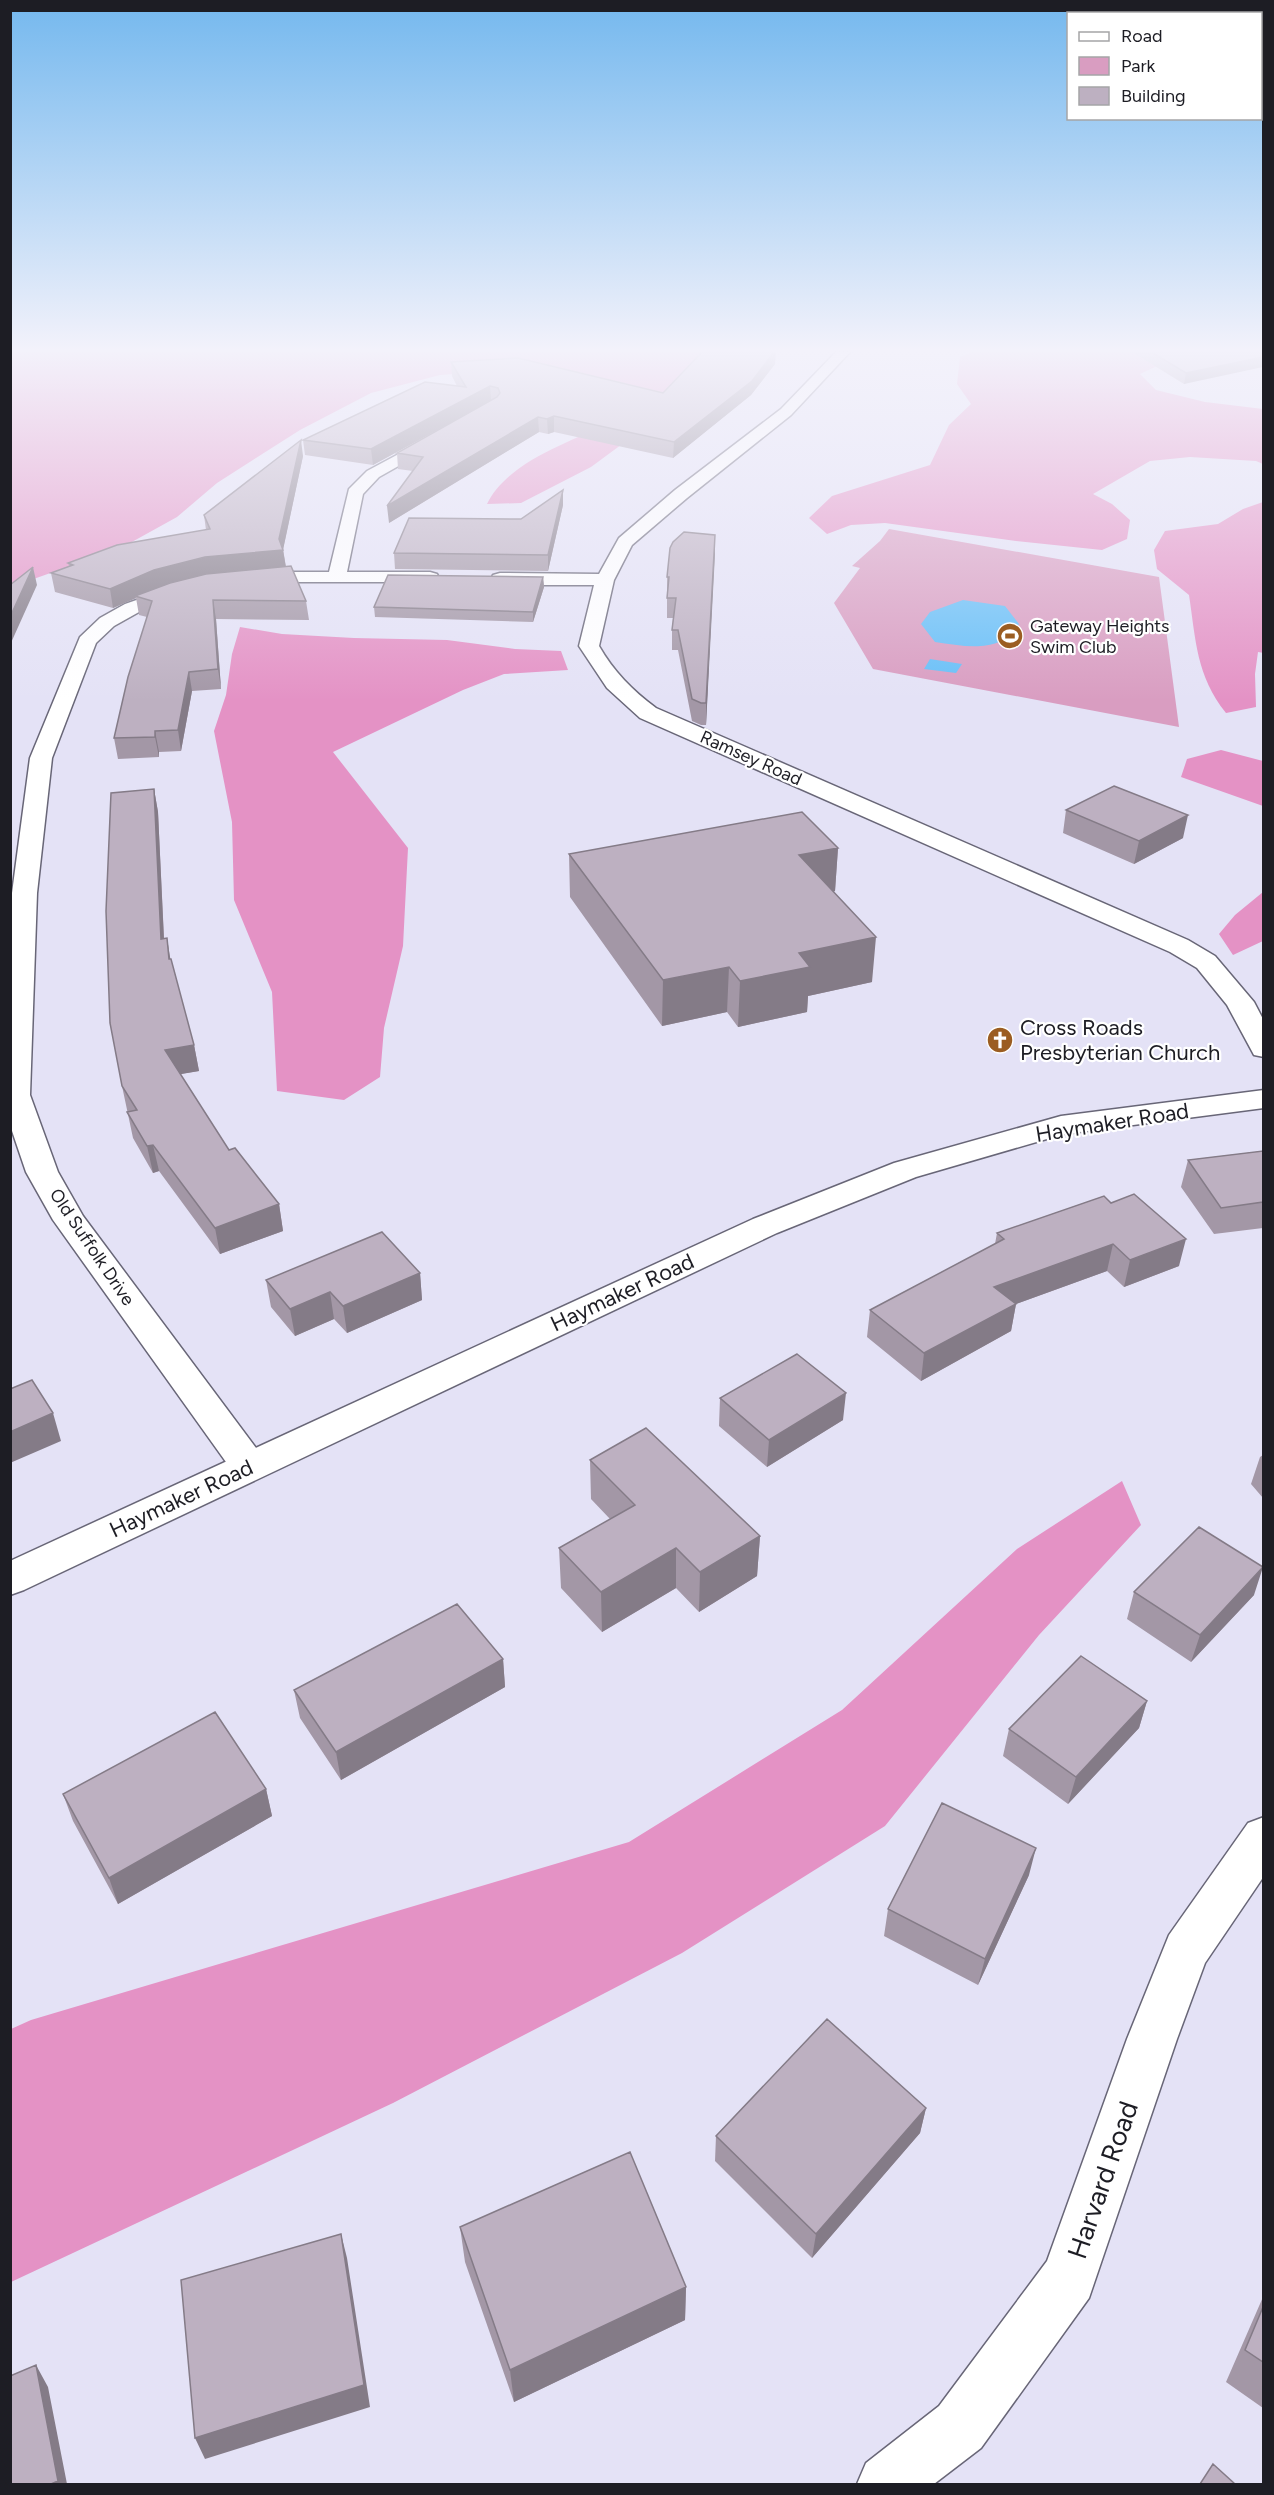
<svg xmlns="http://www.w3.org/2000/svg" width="1274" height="2495" viewBox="0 0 1274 2495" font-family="Figtree,sans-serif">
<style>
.green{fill:#d99dc1}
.forest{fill:#e492c5}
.water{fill:#67bff7}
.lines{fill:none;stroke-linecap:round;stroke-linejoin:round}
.minor-casing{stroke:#686677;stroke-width:3}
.secondary-casing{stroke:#686677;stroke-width:3}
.minor{fill:#fff;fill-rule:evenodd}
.secondary{fill:#fff;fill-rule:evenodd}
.wall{fill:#a397a6}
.shaded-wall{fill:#847b87}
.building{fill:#bdb0c1;stroke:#847b87;stroke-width:1.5}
.labels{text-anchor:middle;stroke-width:4.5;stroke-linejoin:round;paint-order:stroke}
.far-poi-label{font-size:18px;fill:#1d1d24;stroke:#fff;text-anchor:start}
.far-street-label{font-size:18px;fill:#1d1d24;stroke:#fff}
.poi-label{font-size:22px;fill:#1d1d24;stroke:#fff;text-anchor:start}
.street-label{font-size:22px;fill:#1d1d24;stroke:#fff}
.near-street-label{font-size:27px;fill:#1d1d24;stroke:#fff}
</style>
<rect width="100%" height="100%" fill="#e4e2f6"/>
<path class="green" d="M 889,529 L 1159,577 L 1179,727 L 873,669 L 834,603 L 860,568 L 852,566 L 880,541 Z"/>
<path class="forest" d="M 11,352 L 747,352 L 591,467 L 521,503 L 487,504 C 508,461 571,442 611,422 L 494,371 L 440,375 L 371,393 L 300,430 L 217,483 L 177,517 L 121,548 L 11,587 Z
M 972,352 L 1195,352 L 1174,358 L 1140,374 L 1156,390 L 1205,402 L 1263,409 L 1263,464 L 1256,461 L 1190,457 L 1150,461 L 1093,494 L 1112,504 L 1130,520 L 1127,539 L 1102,550 L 1016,541 L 885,523 L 851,525 L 827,534 L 809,518 L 832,496 L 930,465 L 949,425 L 971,404 L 957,384 L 960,357 Z
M 1263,502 L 1264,653 L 1258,652 L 1255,674 L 1256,707 L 1226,713 C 1196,675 1196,641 1189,595 L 1157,569 L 1154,550 L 1165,531 L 1218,524 L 1243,509 Z
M 240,627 L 282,634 L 354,638 L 447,640 L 515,649 L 561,651 L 568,670 L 504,674 L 463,690 L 333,752 L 408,848 L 403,946 L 384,1028 L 380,1077 L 344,1100 L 277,1091 L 272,992 L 234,900 L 232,822 L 214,731 L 226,695 L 232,654 Z
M 1221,750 L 1263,761 L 1263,806 L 1181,777 L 1187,759 Z
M 1263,892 L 1263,941 L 1233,955 L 1219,934 L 1235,915 Z
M 1122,1481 L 1141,1525 L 1039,1635 L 885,1826 L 682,1953 L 393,2103 L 11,2282 L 11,2029 L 31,2020 L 629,1842 L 842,1710 L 1017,1549 Z"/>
<path class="water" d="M 963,600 L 1005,606 L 1019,624 C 1000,655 965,646 935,642 L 921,624 L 930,612 Z
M 930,659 L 962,664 L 956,673 L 924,669 Z"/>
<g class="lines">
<defs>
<path id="minor" d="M 836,352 L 850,352 L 791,415 L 687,498 L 632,545 L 614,580 L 599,646 C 614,672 632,690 656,708 L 1188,940 L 1215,956 L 1254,1002 L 1264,1021 L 1264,1057 L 1254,1055 L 1227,1005 L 1197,968 L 1170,952 L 640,718 L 607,688 L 579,646 L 594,585 L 500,585 L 493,583 L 491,579 L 493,575 L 500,573 L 599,574 L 619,538 L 675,490 L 781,409 Z
M 436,434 L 441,436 L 444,439 L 441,442 L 379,477 L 363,494 L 347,572 L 430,572 L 437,574 L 439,578 L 437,582 L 244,582 L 242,578 L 244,574 L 251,572 L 329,572 L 349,489 L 367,471 Z
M 180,585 L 187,587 L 189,591 L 187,595 L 139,612 L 114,626 L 96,643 L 52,758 L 37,893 L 30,1095 L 58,1172 L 83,1216 L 262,1456 L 268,1466 L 262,1476 L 249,1480 L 236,1476 L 53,1220 L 26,1172 L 10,1125 L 10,908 L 30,758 L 80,637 L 100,618 L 125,604 Z
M 1264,1817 L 1264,1876 L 1205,1963 L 1177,2039 L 1089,2298 L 981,2448 L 934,2484 L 857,2484 L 866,2463 L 939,2406 L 1047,2261 L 1127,2039 L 1169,1935 L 1248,1823 Z"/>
<path id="secondary" d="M 1264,1090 L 1264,1108 L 1064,1134 L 916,1177 L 777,1233 L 24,1590 L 10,1595 L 10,1561 L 753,1219 L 894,1163 L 1061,1116 Z"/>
</defs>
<use href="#minor" class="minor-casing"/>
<use href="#secondary" class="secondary-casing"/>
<use href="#minor" class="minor"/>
<use href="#secondary" class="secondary"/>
</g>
<path class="wall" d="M 1132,352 L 1263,352 L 1184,384 Z
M 451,362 L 663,393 L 775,364 L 751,395 L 673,458 L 554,432 L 548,434 L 539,432 L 389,523 L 413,471 L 398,469 L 397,453 L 453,421 L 373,465 L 305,455 L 303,440 L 457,386 L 452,376 Z
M 303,456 L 283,549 L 286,567 L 306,601 L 309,620 L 216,619 L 221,689 L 192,691 L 181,751 L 159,752 L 159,757 L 118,759 L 114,738 L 147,617 L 139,615 L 136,598 L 113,608 L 55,592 L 51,573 L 69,566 L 68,563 L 206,530 L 204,515 Z
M 563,490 L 563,505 L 548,571 L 395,569 L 394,553 L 521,519 Z
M 715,535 L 706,725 L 701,725 L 692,721 L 678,650 L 672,650 L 672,630 L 673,618 L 667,618 L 667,577 Z
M 543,577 L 544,587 L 533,622 L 375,617 L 374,607 Z
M 154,789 L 158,812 L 164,938 L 194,1045 L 199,1071 L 180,1074 L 229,1150 L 279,1204 L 283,1231 L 220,1254 L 159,1171 L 153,1173 L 133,1138 L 122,1086 Z
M 1066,810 L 1183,838 L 1134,864 L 1063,833 Z
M 838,848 L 835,891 L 833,892 L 872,982 L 808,996 L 807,1012 L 738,1027 L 727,1012 L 662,1026 L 570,897 L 569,854 Z
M 1263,1151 L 1263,1228 L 1214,1234 L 1181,1187 L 1188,1160 Z
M 1104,1196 L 1179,1266 L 1124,1287 L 1107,1271 L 1016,1304 L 1011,1331 L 921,1381 L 867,1337 L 870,1310 L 995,1244 L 997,1233 Z
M 420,1273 L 422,1300 L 347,1333 L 334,1319 L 295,1336 L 271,1307 L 266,1280 Z
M 720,1398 L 843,1420 L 767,1467 L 719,1426 Z
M 1263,1455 L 1263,1498 L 1251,1484 L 1260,1457 Z
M 590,1460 L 760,1536 L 757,1576 L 699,1612 L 676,1588 L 602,1632 L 561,1588 L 559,1548 L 610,1519 L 591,1499 Z
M 1134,1592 L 1254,1595 L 1191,1662 L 1127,1619 Z
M 503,1659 L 505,1687 L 341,1780 L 300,1718 L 294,1690 Z
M 1147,1701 L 1139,1728 L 1068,1804 L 1003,1756 L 1009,1729 Z
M 266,1789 L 272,1816 L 118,1904 L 73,1821 L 63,1794 Z
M 1029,1875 L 978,1985 L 884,1936 L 888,1909 Z
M 926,2108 L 920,2133 L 812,2258 L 715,2161 L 716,2136 Z
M 460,2227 L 686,2287 L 685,2320 L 514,2402 L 465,2262 Z
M 1263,2297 L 1263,2408 L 1226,2382 Z"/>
<path class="shaded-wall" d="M 774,352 L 776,352 L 775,364 L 751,395 L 673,458 L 674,442 Z
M 1263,357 L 1263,367 L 1184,384 L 1186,373 Z
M 490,386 L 491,401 L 373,465 L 371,449 Z
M 554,416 L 554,432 L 548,434 L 547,419 Z
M 538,417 L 539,432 L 389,523 L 387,506 Z
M 301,440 L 303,456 L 283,550 L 286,568 L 135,596 L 136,598 L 113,608 L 110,589 L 154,570 L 279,539 Z
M 563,490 L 563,505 L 548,571 L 548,555 Z
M 715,535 L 715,554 L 706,725 L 706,703 Z
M 33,567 L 37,585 L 10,645 L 10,617 Z
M 543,577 L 544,587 L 533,622 L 533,612 Z
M 213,600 L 216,619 L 221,689 L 218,669 Z
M 189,672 L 192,691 L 181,751 L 178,730 Z
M 155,731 L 159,752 L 159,757 L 155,737 Z
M 154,789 L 158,812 L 165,963 L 161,939 Z
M 1188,815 L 1183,838 L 1134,864 L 1139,841 Z
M 838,848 L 835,891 L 796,899 L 799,855 Z
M 876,937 L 872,982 L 808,996 L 807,1012 L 738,1027 L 740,981 L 799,953 Z
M 167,938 L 171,963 L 169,959 Z
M 729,967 L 727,1012 L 662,1026 L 663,980 Z
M 194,1045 L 199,1071 L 170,1076 L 165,1050 Z
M 153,1145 L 159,1171 L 153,1173 L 147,1146 Z
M 279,1204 L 283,1231 L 220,1254 L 215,1228 Z
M 1186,1239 L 1179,1266 L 1124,1287 L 1130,1260 Z
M 1113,1244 L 1107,1271 L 1016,1304 L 1011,1331 L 921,1381 L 924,1353 L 994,1287 Z
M 420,1273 L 422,1300 L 347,1333 L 343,1306 Z
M 330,1292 L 334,1319 L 295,1336 L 290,1309 Z
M 846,1393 L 843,1420 L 767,1467 L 769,1440 Z
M 53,1413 L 61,1441 L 10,1463 L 10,1432 Z
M 760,1536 L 757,1576 L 699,1612 L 700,1572 Z
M 676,1548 L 676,1588 L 602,1632 L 601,1592 Z
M 1263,1567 L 1254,1595 L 1191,1662 L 1200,1635 Z
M 503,1659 L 505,1687 L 341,1780 L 336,1752 Z
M 1147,1701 L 1139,1728 L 1068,1804 L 1076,1777 Z
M 266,1789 L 272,1816 L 118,1904 L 109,1878 Z
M 1036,1848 L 1029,1875 L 978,1985 L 985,1959 Z
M 926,2108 L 920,2133 L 812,2258 L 816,2234 Z
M 341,2234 L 347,2258 L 370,2407 L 205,2459 L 195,2438 Z
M 686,2287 L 685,2320 L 514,2402 L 510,2370 Z
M 36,2365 L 48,2387 L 67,2484 L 51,2484 Z"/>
<path class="building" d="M 702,352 L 774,352 L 752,381 L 674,442 L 554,416 L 547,419 L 538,417 L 387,506 L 423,457 L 397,453 L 497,397 L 500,393 L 498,388 L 490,386 L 371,449 L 303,440 L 425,382 L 466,387 L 451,362 L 518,358 L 663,393 Z
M 1151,352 L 1263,352 L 1263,357 L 1186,373 Z
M 301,440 L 279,539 L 283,550 L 205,557 L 154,570 L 110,589 L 51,573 L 73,565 L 68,563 L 117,545 L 210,529 L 204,515 Z
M 563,490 L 548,555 L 394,553 L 409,518 L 521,519 Z
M 684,532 L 715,535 L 706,703 L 701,703 L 692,699 L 678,630 L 672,630 L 676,598 L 667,598 L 669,577 L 667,577 L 670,548 L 673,542 Z
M 291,566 L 306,601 L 213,600 L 218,669 L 189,672 L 178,730 L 155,731 L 155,737 L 114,738 L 128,677 L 152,601 L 135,596 L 170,583 L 206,574 Z
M 33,567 L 10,617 L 10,585 Z
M 388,575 L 543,577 L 533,612 L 374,607 Z
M 1114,786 L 1188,815 L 1139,841 L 1066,810 Z
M 154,789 L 161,939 L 167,938 L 169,959 L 171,959 L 194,1045 L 165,1050 L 229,1150 L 235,1148 L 279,1204 L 215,1228 L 153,1145 L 147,1146 L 127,1112 L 137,1110 L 122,1086 L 110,1023 L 106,911 L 111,793 Z
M 802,812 L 838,848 L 799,855 L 876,937 L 799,953 L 810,967 L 740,981 L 729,967 L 663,980 L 569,854 Z
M 1263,1151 L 1263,1202 L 1221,1208 L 1188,1160 Z
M 1134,1194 L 1186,1239 L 1130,1260 L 1113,1244 L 994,1287 L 1016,1304 L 924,1353 L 870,1310 L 1004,1239 L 997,1233 L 1104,1196 L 1111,1203 Z
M 382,1232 L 420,1273 L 343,1306 L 330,1292 L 290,1309 L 266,1280 Z
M 797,1354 L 846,1393 L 769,1440 L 720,1398 Z
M 32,1380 L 53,1413 L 10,1432 L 10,1389 Z
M 646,1428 L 760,1536 L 700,1572 L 676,1548 L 601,1592 L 559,1548 L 635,1505 L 590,1460 Z
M 1199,1527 L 1263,1567 L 1200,1635 L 1134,1592 Z
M 457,1604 L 503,1659 L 336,1752 L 294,1690 Z
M 1081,1656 L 1147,1701 L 1076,1777 L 1009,1729 Z
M 215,1712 L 266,1789 L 109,1878 L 63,1794 Z
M 942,1803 L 1036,1848 L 985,1959 L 888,1909 Z
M 827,2019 L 926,2108 L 816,2234 L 716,2136 Z
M 630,2152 L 686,2287 L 510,2370 L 460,2227 Z
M 341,2234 L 364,2385 L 195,2438 L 181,2280 Z
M 1263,2307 L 1263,2362 L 1245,2350 Z
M 36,2365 L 58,2481 L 51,2484 L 10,2484 L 10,2376 Z
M 1213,2464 L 1235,2484 L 1200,2484 Z"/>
<linearGradient id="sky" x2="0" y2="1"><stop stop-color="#74b8ee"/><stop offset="0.5" stop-color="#f3f2fb"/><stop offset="1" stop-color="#f3f2fb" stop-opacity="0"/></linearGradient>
<rect width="1274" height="701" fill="url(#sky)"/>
<defs>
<symbol id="stadium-disc" viewBox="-11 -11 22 22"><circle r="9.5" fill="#9b5d22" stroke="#fff"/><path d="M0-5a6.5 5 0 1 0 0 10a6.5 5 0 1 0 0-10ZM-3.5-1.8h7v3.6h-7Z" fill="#fff"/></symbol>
<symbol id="church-disc" viewBox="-11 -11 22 22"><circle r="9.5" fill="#9b5d22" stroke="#fff"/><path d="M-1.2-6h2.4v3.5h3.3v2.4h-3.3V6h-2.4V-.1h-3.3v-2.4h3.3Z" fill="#fff"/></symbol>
</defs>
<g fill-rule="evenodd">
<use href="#stadium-disc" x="995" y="621" width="30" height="30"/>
<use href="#church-disc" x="985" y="1025" width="30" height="30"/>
</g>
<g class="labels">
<g class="far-poi-label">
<text x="1030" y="632">Gateway Heights<tspan x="1030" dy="21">Swim Club</tspan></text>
</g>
<g class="far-street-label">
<text transform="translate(751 758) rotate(24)" y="6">Ramsey Road</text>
<text transform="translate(92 1247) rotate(56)" y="6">Old Suffolk Drive</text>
</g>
<g class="poi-label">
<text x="1020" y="1035">Cross Roads<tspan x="1020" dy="25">Presbyterian Church</tspan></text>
</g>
<g class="street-label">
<text transform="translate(1112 1122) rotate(-9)" y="8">Haymaker Road</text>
<text transform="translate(622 1292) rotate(-25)" y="8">Haymaker Road</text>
<text transform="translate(181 1498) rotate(-25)" y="8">Haymaker Road</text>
</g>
<g class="near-street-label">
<text transform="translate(1103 2180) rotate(-71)" y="9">Harvard Road</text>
</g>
</g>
<rect width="1274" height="2495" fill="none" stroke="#1d1d24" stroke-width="24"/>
<rect x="1067" y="12" width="195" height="108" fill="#ffffff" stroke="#a5a5a7" stroke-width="1.5"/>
<rect x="1079" y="32" width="30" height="9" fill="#ffffff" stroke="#a5a5a7" stroke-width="1.5"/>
<text x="1121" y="42" font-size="18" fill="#1d1d24">Road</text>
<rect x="1079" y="57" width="30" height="18" fill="#d99dc1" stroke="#a5a5a7" stroke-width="1.5"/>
<text x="1121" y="72" font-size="18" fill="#1d1d24">Park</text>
<rect x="1079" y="87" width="30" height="18" fill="#bdb0c1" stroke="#a5a5a7" stroke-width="1.5"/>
<text x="1121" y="102" font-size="18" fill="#1d1d24">Building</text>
</svg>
